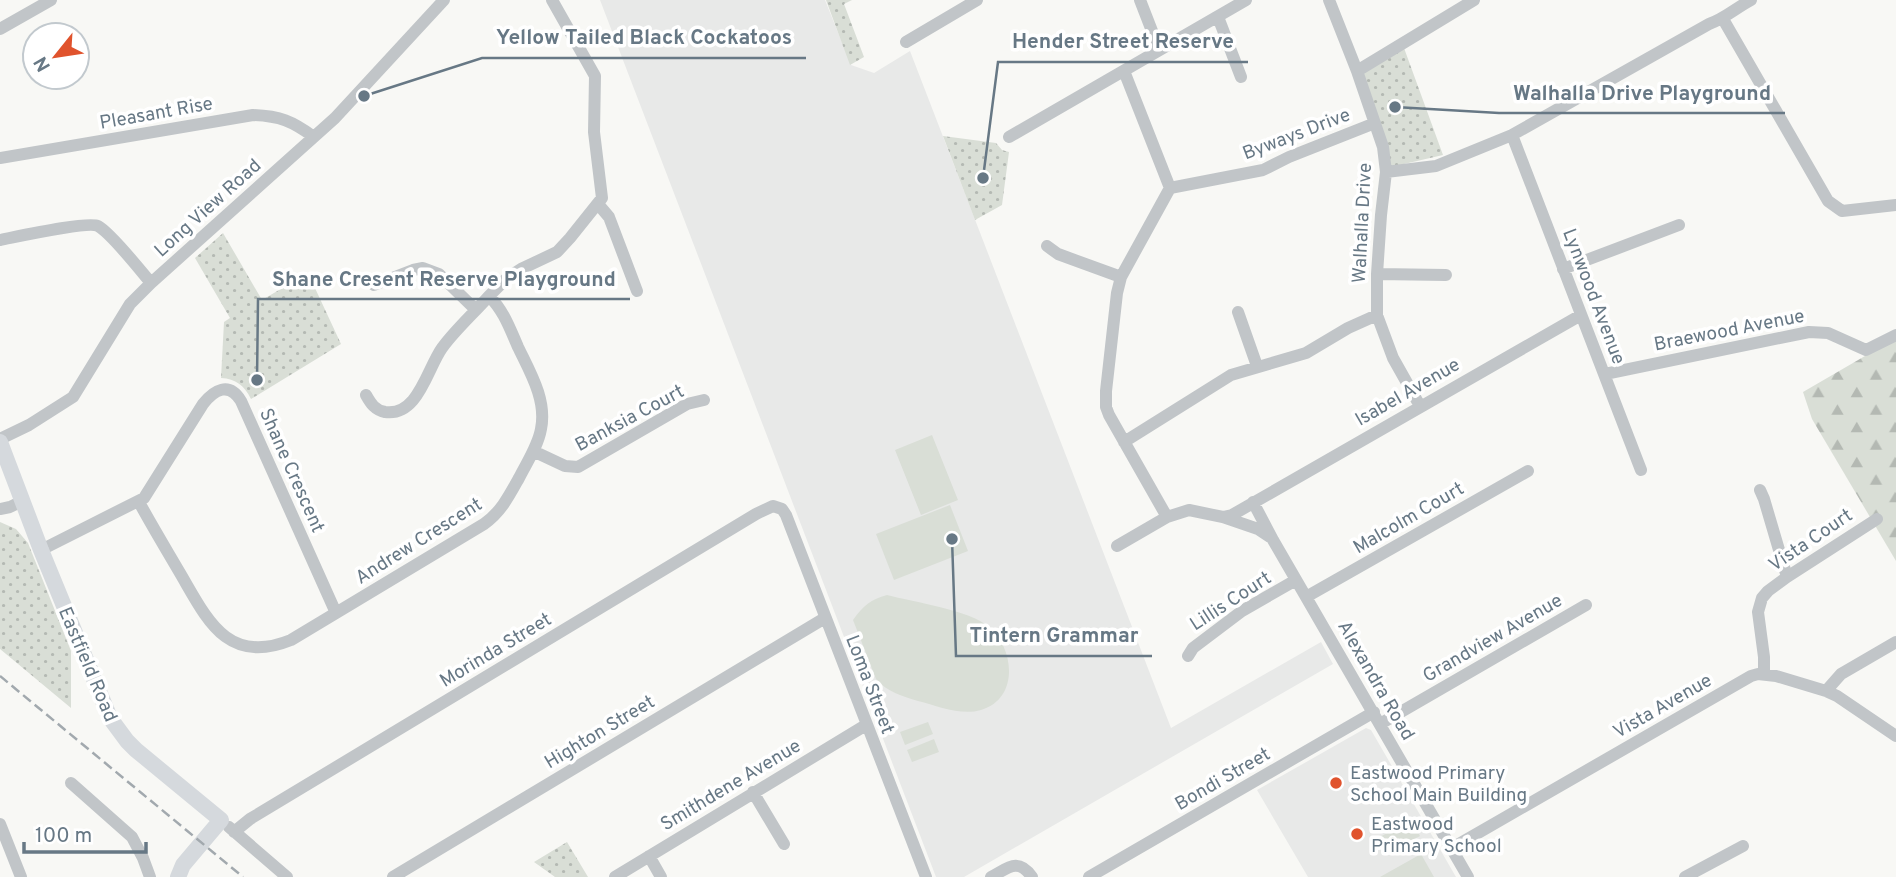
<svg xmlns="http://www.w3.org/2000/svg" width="1896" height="877" viewBox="0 0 1896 877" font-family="Overpass,sans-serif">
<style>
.built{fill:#e8e9e8}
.forest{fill:url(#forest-firs)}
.park{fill:url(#park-dots)}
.pitch{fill:#d9ded6}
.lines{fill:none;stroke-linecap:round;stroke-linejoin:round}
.minor{stroke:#c1c5c8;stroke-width:12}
.major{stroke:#d5d9dd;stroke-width:16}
.rail{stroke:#a2a9ae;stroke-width:2.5;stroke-dasharray:10 5;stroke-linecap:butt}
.poi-dot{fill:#e0532d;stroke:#fff;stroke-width:2.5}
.labels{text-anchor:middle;stroke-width:7;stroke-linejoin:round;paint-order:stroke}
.street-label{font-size:19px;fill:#677885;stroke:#fff}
.poi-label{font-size:19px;fill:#677885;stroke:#fff;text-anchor:start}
.leader{fill:none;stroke:#677885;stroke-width:2.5}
.callout-dot{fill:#677885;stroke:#fff;stroke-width:2.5}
.callout-label{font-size:21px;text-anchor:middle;font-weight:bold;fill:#677885;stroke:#fff;stroke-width:7;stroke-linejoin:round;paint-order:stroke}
</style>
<defs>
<pattern id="forest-firs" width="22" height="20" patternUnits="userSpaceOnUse" patternTransform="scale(1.75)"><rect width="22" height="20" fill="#d9ded6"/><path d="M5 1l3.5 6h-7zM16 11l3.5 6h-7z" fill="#b4b9b3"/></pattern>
<pattern id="park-dots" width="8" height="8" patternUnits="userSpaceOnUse" patternTransform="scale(1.75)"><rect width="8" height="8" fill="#d9ded6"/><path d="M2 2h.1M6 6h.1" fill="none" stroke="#b4b9b3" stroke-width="1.8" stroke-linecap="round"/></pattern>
</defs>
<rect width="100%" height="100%" fill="#f8f8f5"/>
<path class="built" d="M 600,0 L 825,0 L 851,65 L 874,73 L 910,51 L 1171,728 L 1321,642 L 1333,664 L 964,877 L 936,877 Z
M 1366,728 L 1371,730 L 1456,877 L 1308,877 L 1257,790 Z"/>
<path class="forest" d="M 1896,338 L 1896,561 L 1812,419 L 1803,392 Z"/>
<path class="park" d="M 826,0 L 852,0 L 844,4 L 864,57 L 850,65 Z
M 1404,48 L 1443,155 L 1391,167 L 1362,73 Z
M 943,136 L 996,143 L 1002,150 L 1009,152 L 1002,205 L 975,220 Z
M 223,233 L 262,300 L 308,273 L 341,344 L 251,399 C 244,385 236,379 221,378 L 224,322 L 230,318 L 195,258 Z
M 0,522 L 16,529 L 28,543 L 71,651 L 71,708 L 0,649 Z
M 567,842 L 588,877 L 555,877 L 534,862 Z"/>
<path class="pitch" d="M 932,435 L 958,500 L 921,515 L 895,450 Z
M 950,505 L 968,551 L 894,580 L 876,534 Z
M 887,595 C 913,602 970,610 989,627 C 1015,649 1019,699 981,710 C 961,716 938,706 918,701 C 902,696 887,692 876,679 L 853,620 C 863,606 871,599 887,595 Z
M 928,722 L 933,734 L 905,745 L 900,732 Z
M 934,739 L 939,752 L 912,762 L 907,750 Z
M 1411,820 L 1420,836 L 1387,854 L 1378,838 Z
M 1421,854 L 1434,877 L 1380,877 Z"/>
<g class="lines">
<path class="minor" d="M 1140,0 L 1159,49
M 1329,0 L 1357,71 L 1383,147 L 1386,172 L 1381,215 L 1377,274 L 1377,315 L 1393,358 L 1420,406
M 1218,17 L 1241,77
M 1723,19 L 1828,201 L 1842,211 L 1896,205
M 0,29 L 51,0
M 906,42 L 977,0
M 1124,71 L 1170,188
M 1357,71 L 1474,0
M 1512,135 L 1641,470
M 1009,137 L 1246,0
M 0,158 L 253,115 C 280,116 292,121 314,137
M 1386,172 L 1436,166 L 1512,135 L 1709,24 C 1724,19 1736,8 1751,0
M 598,204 L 609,217 L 637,291
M 0,240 C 16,237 88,221 98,226 C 111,233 140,270 151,283
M 1047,246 L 1058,254 L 1121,277
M 1563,269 L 1679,225
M 1377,274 L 1446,275
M 374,285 L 413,270 L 423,268 L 439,274 L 476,310
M 1238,312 L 1257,366
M 1605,374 L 1809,332 L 1828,333 L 1866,350 L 1896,335
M 366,395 C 371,404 375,410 385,412 C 418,417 427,369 442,348 C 455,330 474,313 489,296
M 0,439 L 29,425 L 73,397 L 130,304 L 151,283 L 335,118 L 444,0
M 1124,442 L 1231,375 L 1306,353 L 1348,328 L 1377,315
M 533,451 L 565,466 L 578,467 L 687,404 L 704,400
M 1760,490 L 1764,499 L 1787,577
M 139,502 C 152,526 166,549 180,573 C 207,619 227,666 291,640 L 484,524 C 501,512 509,496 519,478 C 527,462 538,446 541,429 C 547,400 530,372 518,347 C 510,329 504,311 489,296 L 507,278 L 521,269 L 557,252 L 570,238 L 602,198 L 594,132 L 595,76 L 552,0
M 1253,502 L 1273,540 L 1468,877
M 0,509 L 10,507 L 22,501
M 1167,517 L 1109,415 L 1106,407 L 1106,391 L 1117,293 L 1121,277 L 1170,188 L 1263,170 L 1289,157 L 1375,123
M 1223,517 L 1232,515 L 1581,315
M 1117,546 L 1167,517 L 1189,510 L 1223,517 L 1258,529 L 1270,537
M 41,550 L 144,498 L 203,404 C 214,390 229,381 241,401 L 336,613
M 1306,597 L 1528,471
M 1188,656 L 1193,648 L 1242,611 L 1296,580
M 1764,674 L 1764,657 L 1758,612 L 1762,598 L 1768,591 L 1787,577 L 1877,519
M 1826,691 L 1841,674 L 1896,642
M 1380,724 L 1586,605
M 71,783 L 132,837 L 143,858 L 150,877
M 753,792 L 784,844
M 0,824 L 21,877
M 229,827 L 287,877
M 234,832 L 250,819 L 756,514 L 773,506 L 782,509 L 786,515 L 926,877
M 1452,848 L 1751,676 L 1758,674 L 1776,676 L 1826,691 L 1837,696 L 1896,736
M 649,856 L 661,877
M 393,877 L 825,618
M 615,877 L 866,725
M 991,877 C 1008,868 1018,857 1032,877
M 1089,877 L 1374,712
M 1685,877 L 1743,846"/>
<path class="major" d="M 0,442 L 41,550 L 110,718 L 127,741 L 136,750 L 221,820 L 183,865 L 178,877"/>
<path class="rail" d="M 0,676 L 243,877"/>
</g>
<g class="poi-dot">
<circle cx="1336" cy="783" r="7"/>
<circle cx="1357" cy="834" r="7"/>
</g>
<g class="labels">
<g class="street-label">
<text transform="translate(156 112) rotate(-10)" y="7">Pleasant Rise</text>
<text transform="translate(1296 133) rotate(-21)" y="7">Byways Drive</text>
<text transform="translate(207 207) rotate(-42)" y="7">Long View Road</text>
<text transform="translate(1361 223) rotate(-87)" y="7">Walhalla Drive</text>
<text transform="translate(1595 296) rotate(69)" y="7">Lynwood Avenue</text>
<text transform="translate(1729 329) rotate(-11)" y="7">Braewood Avenue</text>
<text transform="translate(1407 391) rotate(-30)" y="7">Isabel Avenue</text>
<text transform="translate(629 417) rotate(-28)" y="7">Banksia Court</text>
<text transform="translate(293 470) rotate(66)" y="7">Shane Crescent</text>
<text transform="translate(1408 517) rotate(-30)" y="7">Malcolm Court</text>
<text transform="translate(1810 539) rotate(-34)" y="7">Vista Court</text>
<text transform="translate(418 540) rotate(-32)" y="7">Andrew Crescent</text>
<text transform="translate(1230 600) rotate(-33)" y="7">Lillis Court</text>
<text transform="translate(1492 637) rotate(-30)" y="7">Grandview Avenue</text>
<text transform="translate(495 649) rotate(-31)" y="7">Morinda Street</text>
<text transform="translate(89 664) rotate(67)" y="7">Eastfield Road</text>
<text transform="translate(1377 680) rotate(60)" y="7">Alexandra Road</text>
<text transform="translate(871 684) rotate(69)" y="7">Loma Street</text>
<text transform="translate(1662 705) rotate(-30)" y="7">Vista Avenue</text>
<text transform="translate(599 731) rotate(-31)" y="7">Highton Street</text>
<text transform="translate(1222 778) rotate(-30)" y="7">Bondi Street</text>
<text transform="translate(730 784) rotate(-31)" y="7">Smithdene Avenue</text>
</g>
<g class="poi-label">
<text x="1350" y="779">Eastwood Primary<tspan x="1350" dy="22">School Main Building</tspan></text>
<text x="1371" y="830">Eastwood<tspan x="1371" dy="22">Primary School</tspan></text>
</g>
</g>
<path class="leader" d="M364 96L482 58H806M983 178L998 62H1248M1395 107L1499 113H1785M257 380L258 299H630M952 539L956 656H1152"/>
<g class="callout-dot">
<circle cx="364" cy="96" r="7"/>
<circle cx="983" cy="178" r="7"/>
<circle cx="1395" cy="107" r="7"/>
<circle cx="257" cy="380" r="7"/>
<circle cx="952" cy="539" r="7"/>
</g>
<g class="callout-label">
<text x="644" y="44">Yellow Tailed Black Cockatoos</text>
<text x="1123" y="48">Hender Street Reserve</text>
<text x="1642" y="100">Walhalla Drive Playground</text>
<text x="444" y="286">Shane Cresent Reserve Playground</text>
<text x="1054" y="642">Tintern Grammar</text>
</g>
<g transform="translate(56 56) rotate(240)"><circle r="33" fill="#ffffff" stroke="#c2c9ce" stroke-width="2"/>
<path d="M0-5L12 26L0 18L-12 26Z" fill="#e0532d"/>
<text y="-10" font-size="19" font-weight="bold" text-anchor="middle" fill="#677885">N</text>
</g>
<path d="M24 842v10h122v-10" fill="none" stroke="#677885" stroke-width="3.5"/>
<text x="35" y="842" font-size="21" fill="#677885" stroke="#ffffff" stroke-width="5" paint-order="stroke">100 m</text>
</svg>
